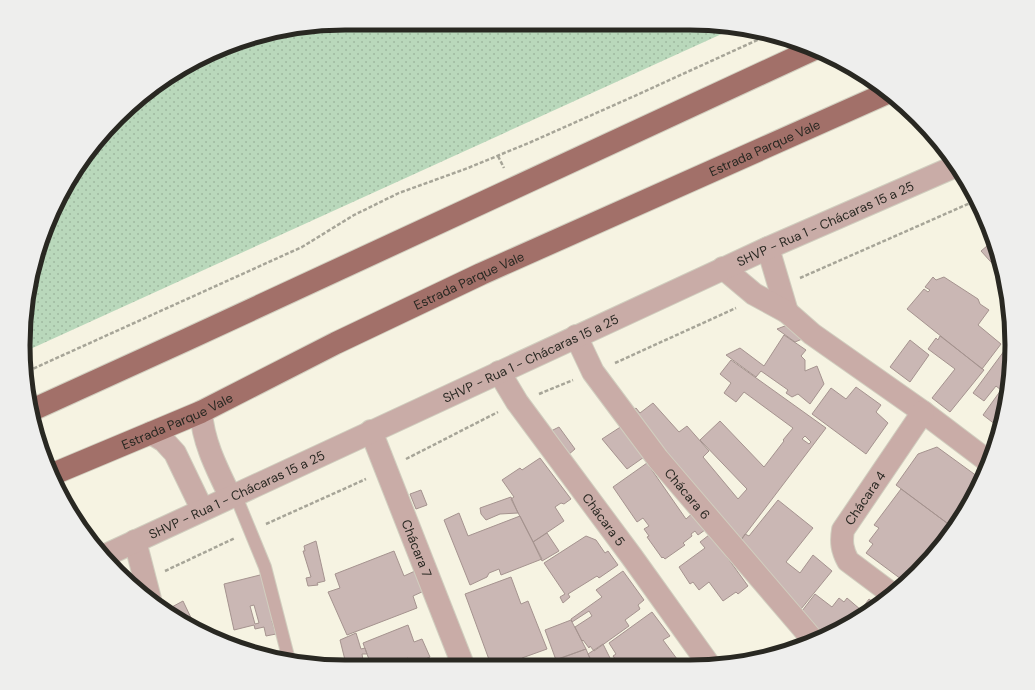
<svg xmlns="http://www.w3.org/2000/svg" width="1035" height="690" viewBox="0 0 1035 690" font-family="'DM Sans',sans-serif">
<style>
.grass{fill:url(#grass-dots)}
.building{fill:#cab7b4;stroke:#a5938f;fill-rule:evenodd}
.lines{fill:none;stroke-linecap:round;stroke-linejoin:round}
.service-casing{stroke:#d1cebf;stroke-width:14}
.minor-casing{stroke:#d1cebf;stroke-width:24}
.primary-casing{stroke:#d1cebf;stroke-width:24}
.path{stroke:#a7a598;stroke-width:2.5;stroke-dasharray:4 2;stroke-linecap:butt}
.service{stroke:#c9aca7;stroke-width:12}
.minor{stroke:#c9aca7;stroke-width:22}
.primary{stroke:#a27069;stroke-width:22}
.labels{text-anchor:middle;stroke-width:3.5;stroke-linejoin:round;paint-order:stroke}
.street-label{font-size:13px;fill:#292822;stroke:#fff}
.rim{fill:none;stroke:#292822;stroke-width:5}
</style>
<defs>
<pattern id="grass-dots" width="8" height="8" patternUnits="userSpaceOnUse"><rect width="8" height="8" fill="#b9d8bb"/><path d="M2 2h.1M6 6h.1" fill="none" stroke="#9fb9a0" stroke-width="1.8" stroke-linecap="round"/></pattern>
</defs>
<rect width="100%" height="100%" fill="#f6f3e2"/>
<path class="grass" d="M 345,23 L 732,26 L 737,27 L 26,351 L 24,324 L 47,222 L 90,149 L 166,77 L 242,40 Z"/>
<path class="building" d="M 993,241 L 1001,262 L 1003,272 L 1001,269 L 999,271 L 981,251 Z
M 933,277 L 936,280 L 944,277 L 978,299 L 980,304 L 989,310 L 978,325 L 1001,344 L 982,369 L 907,309 L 924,289 L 928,292 L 930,290 L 925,287 Z
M 803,319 L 807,337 L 795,342 L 777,329 Z
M 1011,332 L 1009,387 L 1000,428 L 983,415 L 1001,390 L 996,386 L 984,401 L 973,393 L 1010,343 L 1005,339 Z
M 784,335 L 806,350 L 801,356 L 805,360 L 805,371 L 817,366 L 824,384 L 810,404 L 798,394 L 792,397 L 786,393 L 788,390 L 761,371 L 756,377 L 726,355 L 740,348 L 764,366 Z
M 940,336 L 984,370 L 950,412 L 932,398 L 955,369 L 928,349 L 936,338 L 938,340 Z
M 910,340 L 929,355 L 910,382 L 890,367 Z
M 731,360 L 826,428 L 741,540 L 631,412 L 636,408 L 640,413 L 653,403 L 679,432 L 687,426 L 709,451 L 703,457 L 738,499 L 747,489 L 700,440 L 720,421 L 764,467 L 784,441 L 783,440 L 793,428 L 744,392 L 736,402 L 724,393 L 731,383 L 720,374 ZM 805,436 L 811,442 L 809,444 L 802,439 Z
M 856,387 L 881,405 L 876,412 L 888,423 L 866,454 L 812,414 L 831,388 L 846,399 Z
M 622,426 L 647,455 L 627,469 L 602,439 Z
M 559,427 L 575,449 L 568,455 L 551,431 Z
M 937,447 L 981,479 L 974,495 L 951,526 L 896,485 L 918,454 Z
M 540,458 L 571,499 L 564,504 L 561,503 L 555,507 L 564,521 L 533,542 L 511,499 L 514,497 L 502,480 L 520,468 L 522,470 Z
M 647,463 L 686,519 L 695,511 L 709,527 L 698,535 L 695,531 L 691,534 L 692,536 L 683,543 L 685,545 L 665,559 L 663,557 L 662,558 L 647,537 L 649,536 L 644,529 L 649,526 L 643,518 L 637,522 L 613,487 Z
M 901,489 L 951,526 L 923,564 L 918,561 L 911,571 L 912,572 L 910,574 L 913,576 L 905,582 L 866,553 L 873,544 L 869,541 L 879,528 L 874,525 Z
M 421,490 L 427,505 L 416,509 L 410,494 Z
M 511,497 L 518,513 L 500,514 L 486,520 L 481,514 L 480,508 Z
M 778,500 L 813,528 L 786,562 L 800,573 L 813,555 L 832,571 L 801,609 L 741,540 L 745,534 L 749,536 Z
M 459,513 L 468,536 L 520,516 L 542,559 L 501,575 L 499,569 L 489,573 L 487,577 L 470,585 L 444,520 Z
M 547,533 L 559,551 L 542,561 L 533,542 Z
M 709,535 L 715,543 L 717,542 L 728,556 L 727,557 L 748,586 L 738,594 L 736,592 L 723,601 L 709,582 L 699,590 L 693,582 L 690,584 L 679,567 L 705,548 L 700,542 Z
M 586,536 L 596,540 L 605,553 L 608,551 L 618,565 L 599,578 L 597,576 L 568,594 L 570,597 L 563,603 L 560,597 L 565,594 L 544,563 Z
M 316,541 L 325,581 L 317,583 L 318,585 L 308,586 L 306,578 L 311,577 L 303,551 L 305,551 L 304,546 Z
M 394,551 L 404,576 L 415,571 L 424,591 L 413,596 L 417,608 L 347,635 L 328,592 L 340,588 L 335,574 Z
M 623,571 L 644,600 L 638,605 L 640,609 L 625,620 L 629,626 L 594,651 L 590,646 L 589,648 L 583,640 L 582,641 L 575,627 L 592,616 L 589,611 L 572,622 L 571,619 L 602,597 L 596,590 Z
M 272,572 L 284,618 L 272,621 L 276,634 L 266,636 L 264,627 L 255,629 L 254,625 L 234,630 L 224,584 ZM 254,605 L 259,623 L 255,624 L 250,606 Z
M 511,577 L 521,604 L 528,601 L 547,649 L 522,658 L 525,665 L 491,665 L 465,594 Z
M 815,594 L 832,607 L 839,598 L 844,602 L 847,598 L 861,610 L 869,599 L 877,605 L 829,635 L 823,631 L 821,633 L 802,611 Z
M 183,601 L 193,622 L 195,627 L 193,628 L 171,613 L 170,608 Z
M 652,612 L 670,636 L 663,640 L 677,659 L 668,666 L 620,666 L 613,656 L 616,654 L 609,643 Z
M 571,620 L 586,649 L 556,660 L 545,630 Z
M 408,625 L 414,642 L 422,639 L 430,657 L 412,665 L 410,665 L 408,658 L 391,665 L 371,665 L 363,643 Z
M 356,633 L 361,649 L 365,648 L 367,654 L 362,654 L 363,660 L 369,658 L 371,665 L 346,664 L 340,640 Z
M 603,644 L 614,666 L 594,666 L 588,654 Z
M 586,649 L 593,666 L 554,666 L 552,661 Z"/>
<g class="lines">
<defs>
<path id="service" d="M 235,494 L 265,567 L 289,660"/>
<g id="minor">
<path d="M 768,248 L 787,312"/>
<path d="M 723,268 L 754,294 L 787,312 L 812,334 L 923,412 L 989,462"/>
<path id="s1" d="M 576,336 L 593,372 L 658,459 L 814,641"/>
<path id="s2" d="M 499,372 L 517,402 L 632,557 L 710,666"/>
<path d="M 201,412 C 203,442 217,469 230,496"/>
<path id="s3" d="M 371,431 L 463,665"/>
<path d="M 151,433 L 164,441 L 175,453 L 202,509"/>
<path d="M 135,541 L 150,599"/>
<path id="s4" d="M 106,555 L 768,248 L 956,166"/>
<path id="s5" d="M 892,594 L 848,561 C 842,550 841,542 843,530 L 923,412"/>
</g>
<g id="primary">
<path d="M 32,410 L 188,339 L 812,50"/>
<path id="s6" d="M 53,474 L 201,412 L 336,343 L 481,274 L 887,93"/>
</g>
</defs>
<use href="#service" class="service-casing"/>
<use href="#minor" class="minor-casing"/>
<use href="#primary" class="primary-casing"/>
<path class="path" d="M 498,156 L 504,168
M 800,278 L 977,200
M 615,363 L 736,308
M 28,371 L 302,247 L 354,215 L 399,193 L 468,168 L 531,142 L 639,94 L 766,36
M 539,394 L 573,380
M 406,459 L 498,412
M 266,524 L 366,479
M 165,571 L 235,538"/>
<use href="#service" class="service"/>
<use href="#minor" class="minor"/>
<use href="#primary" class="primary"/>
</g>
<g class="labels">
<g class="street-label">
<text dy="5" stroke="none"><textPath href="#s6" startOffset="783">Estrada Parque Vale</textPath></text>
<text dy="5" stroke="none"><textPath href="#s4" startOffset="792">SHVP - Rua 1 - Chácaras 15 a 25</textPath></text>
<text dy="5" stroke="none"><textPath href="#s6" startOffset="459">Estrada Parque Vale</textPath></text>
<text dy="5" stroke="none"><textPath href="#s4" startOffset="468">SHVP - Rua 1 - Chácaras 15 a 25</textPath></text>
<text dy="5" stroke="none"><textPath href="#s6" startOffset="135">Estrada Parque Vale</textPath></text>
<text dy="5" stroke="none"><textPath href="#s1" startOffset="194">Chácara 6</textPath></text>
<text dy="5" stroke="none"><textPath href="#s4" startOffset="144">SHVP - Rua 1 - Chácaras 15 a 25</textPath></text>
<text dy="5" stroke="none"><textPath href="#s5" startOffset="126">Chácara 4</textPath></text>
<text dy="5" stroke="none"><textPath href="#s2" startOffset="181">Chácara 5</textPath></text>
<text dy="5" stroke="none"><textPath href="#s3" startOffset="126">Chácara 7</textPath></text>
</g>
</g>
<path d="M0 0H1035V690H0ZM345 30H690A315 315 0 0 1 1005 345V345A315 315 0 0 1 690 660H345A315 315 0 0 1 30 345V345A315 315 0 0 1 345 30Z" fill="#eeeeed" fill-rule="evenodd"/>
<path class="rim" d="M345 30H690A315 315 0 0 1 1005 345V345A315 315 0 0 1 690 660H345A315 315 0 0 1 30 345V345A315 315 0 0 1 345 30Z"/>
</svg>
